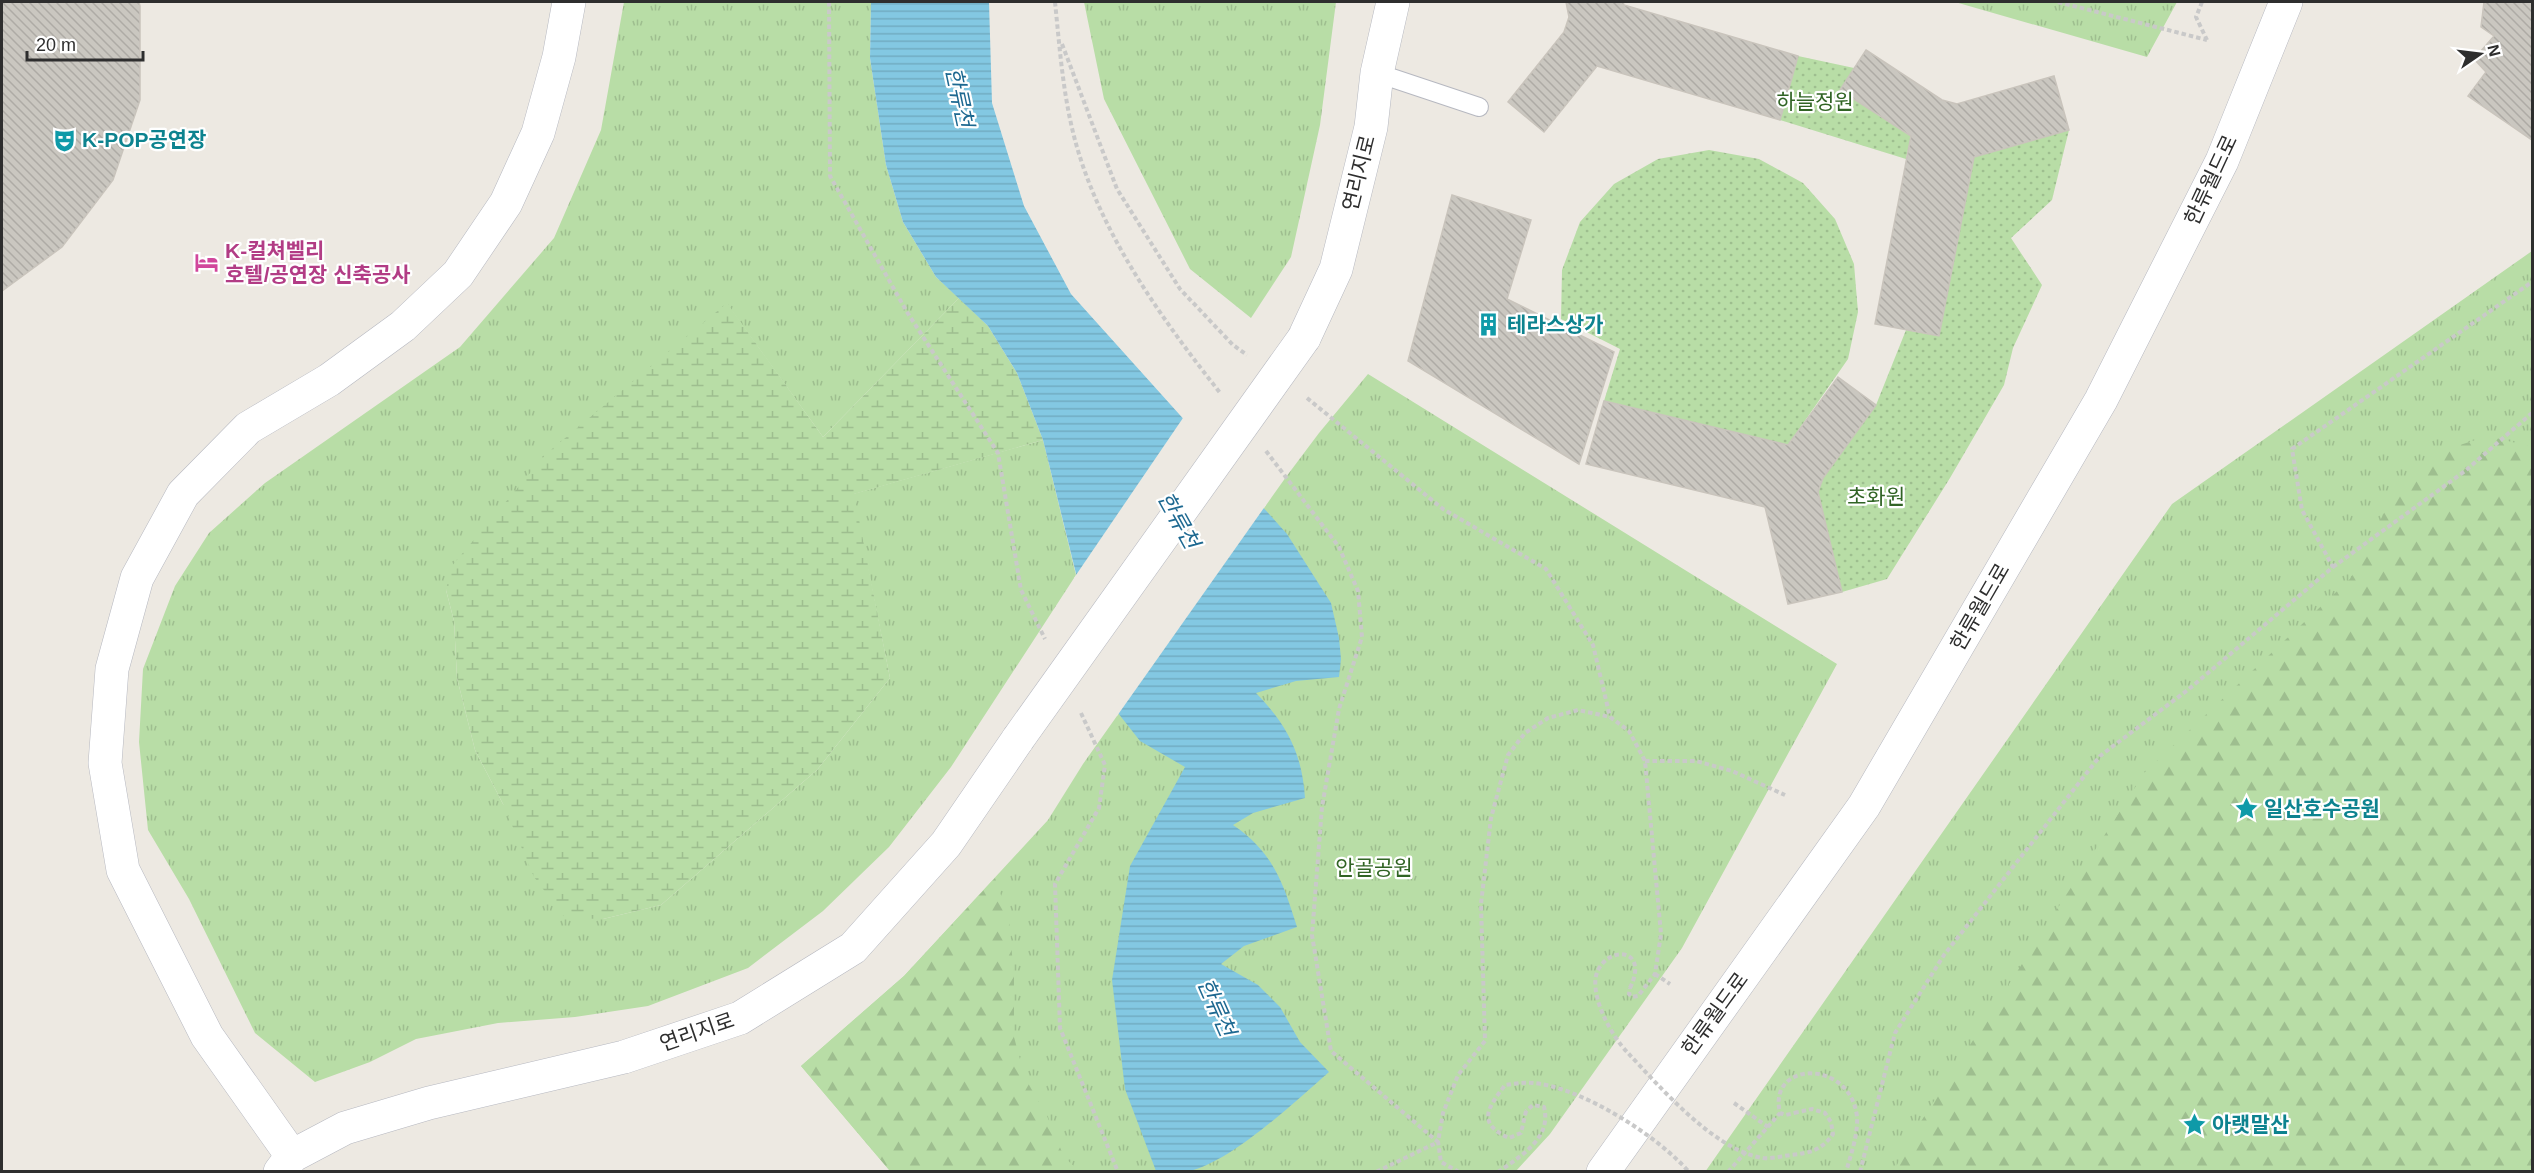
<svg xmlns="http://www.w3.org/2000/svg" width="2534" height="1173" viewBox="0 0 2534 1173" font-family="Arial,'Noto Sans KR',sans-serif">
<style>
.grass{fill:url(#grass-tufts)}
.forest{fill:url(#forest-firs)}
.wetland{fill:url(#wetland-marsh)}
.garden{fill:url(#garden-dots)}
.water{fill:url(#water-rules)}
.pier{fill:#ede9e2}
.building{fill:url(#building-back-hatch);stroke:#c9c4bc;stroke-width:1.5}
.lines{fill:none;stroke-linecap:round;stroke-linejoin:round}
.lane-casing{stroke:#b6b8c0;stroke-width:20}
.street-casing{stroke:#b6b8c0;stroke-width:34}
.secondary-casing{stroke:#b6b8c0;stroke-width:34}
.path{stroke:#c9c9c9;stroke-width:4;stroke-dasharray:4.5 3;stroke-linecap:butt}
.lane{stroke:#fff;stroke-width:18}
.street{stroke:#fff;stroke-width:33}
.secondary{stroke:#fff;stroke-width:33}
.secondary-bridge-casing{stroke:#b6b8c0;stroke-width:34;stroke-linecap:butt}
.path-bridge{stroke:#c9c9c9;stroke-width:4;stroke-dasharray:4.5 3;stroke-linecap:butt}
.secondary-bridge{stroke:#fff;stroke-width:33}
.labels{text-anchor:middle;stroke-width:4.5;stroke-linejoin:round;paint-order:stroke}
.park-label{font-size:21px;fill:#316425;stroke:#fff}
.culture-label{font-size:21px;font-weight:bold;fill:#0d838f;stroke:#fff;text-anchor:start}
.street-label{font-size:21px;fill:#2e2e2e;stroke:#fff}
.hotel-label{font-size:21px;font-weight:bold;fill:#b23c85;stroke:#fff;text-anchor:start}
.water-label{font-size:22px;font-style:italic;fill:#1e6991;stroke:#fff}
</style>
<defs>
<pattern id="grass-tufts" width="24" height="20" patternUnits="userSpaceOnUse" patternTransform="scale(1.5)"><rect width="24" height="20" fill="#b8dda6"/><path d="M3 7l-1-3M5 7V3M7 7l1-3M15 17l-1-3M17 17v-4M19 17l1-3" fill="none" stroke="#9ebe8f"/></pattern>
<pattern id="forest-firs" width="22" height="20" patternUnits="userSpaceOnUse" patternTransform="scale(1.5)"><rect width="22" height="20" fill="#b8dda6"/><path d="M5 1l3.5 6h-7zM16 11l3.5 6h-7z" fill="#9ebe8f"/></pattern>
<pattern id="wetland-marsh" width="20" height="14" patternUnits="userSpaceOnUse" patternTransform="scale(1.5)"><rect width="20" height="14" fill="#b8dda6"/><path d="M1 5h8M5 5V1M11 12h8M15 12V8" fill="none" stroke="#9ebe8f"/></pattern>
<pattern id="garden-dots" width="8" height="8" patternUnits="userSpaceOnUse" patternTransform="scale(1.5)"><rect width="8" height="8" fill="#b8dda6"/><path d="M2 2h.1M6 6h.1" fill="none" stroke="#9ebe8f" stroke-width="1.8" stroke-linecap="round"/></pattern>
<pattern id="water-rules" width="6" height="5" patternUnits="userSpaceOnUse" patternTransform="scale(1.5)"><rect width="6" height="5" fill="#83c8e2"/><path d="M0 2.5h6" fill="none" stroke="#71acc2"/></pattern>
<pattern id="building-back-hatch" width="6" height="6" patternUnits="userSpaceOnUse" patternTransform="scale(1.5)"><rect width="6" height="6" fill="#cac7c0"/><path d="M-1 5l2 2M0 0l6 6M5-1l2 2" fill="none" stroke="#aeaba5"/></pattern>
</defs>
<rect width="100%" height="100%" fill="#ede9e2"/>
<path class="grass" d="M 624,2 L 871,2 L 870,58 L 886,165 L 903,222 L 936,277 L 959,298 L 823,437 L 727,304 L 446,590 L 454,621 L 457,678 L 475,750 L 503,804 L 603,919 L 661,905 L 817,770 L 890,678 L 853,494 L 1043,440 L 1076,575 L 951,767 L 889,847 L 823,911 L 748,968 L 648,1006 L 575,1017 L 498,1023 L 416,1039 L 370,1062 L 315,1082 L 255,1033 L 189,899 L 148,830 L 139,742 L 143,669 L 175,586 L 209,533 L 265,483 L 460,347 L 554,238 L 601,130 Z
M 1084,2 L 1336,2 L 1320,125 L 1291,257 L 1251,318 L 1190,269 L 1104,99 Z
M 1955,2 L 2177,2 L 2147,57 Z
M 2532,251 L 2532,1171 L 1705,1172 L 2172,504 Z
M 1368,374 L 1837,664 L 1682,948 L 1550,1134 L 1516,1171 L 890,1171 L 801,1066 L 904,976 L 1048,820 L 1083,764 L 1286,477 L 1319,433 Z"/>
<path class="forest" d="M 2488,436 L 2532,447 L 2532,1171 L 1894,1171 L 1911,1137 L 2145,772 L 2351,578 L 2387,507 L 2435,453 Z
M 995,878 L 1009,918 L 1014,978 L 1014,1037 L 1025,1078 L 1047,1116 L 1064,1157 L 1079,1171 L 890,1171 L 801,1066 L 904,976 Z"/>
<path class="wetland" d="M 959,298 L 988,326 L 1017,373 L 1043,440 L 854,494 L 890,678 L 817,770 L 661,905 L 603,919 L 565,918 L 534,877 L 503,804 L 475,750 L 457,678 L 454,621 L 446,590 L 451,567 L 546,454 L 727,303 L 823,437 Z"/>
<path class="garden" d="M 1798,56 L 1854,68 L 1840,90 L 1911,136 L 1906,159 L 1780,120 Z
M 2069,130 L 2052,200 L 2011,238 L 2042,285 L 2013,348 L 2004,385 L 1950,478 L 1887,579 L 1842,592 L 1818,492 L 1823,478 L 1876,405 L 1906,330 L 1939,336 L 1974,157 Z
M 1709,150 L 1759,159 L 1803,183 L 1835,219 L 1854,264 L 1858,312 L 1848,359 L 1788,445 L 1604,401 L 1620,349 L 1561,319 L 1562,270 L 1580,222 L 1614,184 L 1658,159 Z"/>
<path class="water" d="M 871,2 L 989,2 L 992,103 L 1024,206 L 1071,294 L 1287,534 L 1331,603 L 1339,638 L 1341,659 L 1339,677 L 1296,681 L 1256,693 C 1287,725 1302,753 1305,798 L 1253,813 L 1233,825 C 1273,852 1283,882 1297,927 L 1244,946 L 1221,964 L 1258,985 L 1280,1007 L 1300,1042 L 1329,1072 C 1297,1100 1230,1163 1189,1171 C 1179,1173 1166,1171 1156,1171 L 1125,1089 L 1112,980 L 1130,866 L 1185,767 L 1140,741 L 1107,699 L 1043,440 L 1017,373 L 988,326 L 936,277 L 903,222 L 886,165 L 870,58 Z"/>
<path class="pier" d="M 1185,415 L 1266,505 L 1117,716 L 1104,700 L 1074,578 Z"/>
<path class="building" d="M 2,2 L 139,2 L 140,6 L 140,100 L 113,180 L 62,247 L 2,291 Z
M 1566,2 L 1623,2 L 1624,5 L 1798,56 L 1780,120 L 1597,66 L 1544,132 L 1508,102 L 1564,32 L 1569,17 Z
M 2484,2 L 2532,2 L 2532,140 L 2468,96 L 2486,72 L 2474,59 L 2494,36 L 2481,27 Z
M 1866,50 L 1942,100 L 1957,104 L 2054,76 L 2069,130 L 1974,157 L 1939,336 L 1875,324 L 1911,136 L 1840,90 Z
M 1452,195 L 1531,220 L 1507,299 L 1614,352 L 1579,464 L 1408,361 Z
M 1838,377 L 1876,405 L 1823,478 L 1818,492 L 1842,592 L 1788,604 L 1765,507 L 1586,464 L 1604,401 L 1788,445 Z"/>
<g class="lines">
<defs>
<path id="lane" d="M 1377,73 L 1479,107"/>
<path id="street" d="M 292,1156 L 207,1036 L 123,870 L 105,763 L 112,669 L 137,578 L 183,494 L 248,428 L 329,380 L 403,326 L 458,274 L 506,203 L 538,133 L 559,57 L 569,2"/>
<path id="secondary" d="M 1304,338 L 1336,269 L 1371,127 L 1377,73 L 1393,2
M 280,1172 L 292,1156 L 345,1128 L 429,1103 L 624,1057 L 740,1018 L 853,948 L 946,844 L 1018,739
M 1603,1172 L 1864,806 L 2101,400 L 2222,161 L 2286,2"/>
</defs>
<use href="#lane" class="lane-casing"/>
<use href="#street" class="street-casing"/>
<use href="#secondary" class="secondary-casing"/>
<path class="path" d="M 829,2 L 830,176 L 907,312 L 998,453 L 1021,590 L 1045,639
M 1055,2 C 1059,41 1062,81 1070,119 C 1091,221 1157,313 1221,394
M 2058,2 L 2207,40
M 2202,2 L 2196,17 L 2207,40
M 1062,44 L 1117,189 L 1180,289 L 1233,345 L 1247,355
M 1307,398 L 1443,509 L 1546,569 L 1593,645 L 1610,717
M 1266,451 L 1339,547 L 1358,591 L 1362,637 L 1339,709 L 1322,807 L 1312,935 L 1331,1051 L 1438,1142 L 1376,1172
M 2333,567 L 2465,471 L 2532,413
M 1081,713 L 1105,765 L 1099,808 L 1055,884 L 1060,1028 L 1118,1172
M 1645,761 L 1696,761 L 1732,771 L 1785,795
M 1655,974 L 1670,984
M 1734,1103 L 1768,1127
M 1798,1112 L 1786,1115 L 1780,1113 C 1767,1060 1851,1059 1857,1117 C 1858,1135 1851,1154 1846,1172
M 1459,1172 L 1441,1162 L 1438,1142 L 1443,1113 L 1458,1075 L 1485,1041 L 1481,904 L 1491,818 L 1508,755 L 1525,733 L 1548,718 L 1578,710 L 1610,717 L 1629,731 L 1645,761 L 1661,934 L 1655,974 L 1638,996 L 1632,997 L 1629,994 L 1630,988
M 1498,1172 C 1521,1156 1552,1138 1544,1107 L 1533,1105 L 1526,1111
M 1728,1172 L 1780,1113
M 1860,1172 L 1895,1033 L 1944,955 L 2100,756 L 2189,689 L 2333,567 L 2302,510 L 2292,449 L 2532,282"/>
<use href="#lane" class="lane"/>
<use href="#street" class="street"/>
<use href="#secondary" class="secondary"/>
<defs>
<path id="secondary-bridge" d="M 1018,739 L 1304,338"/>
</defs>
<use href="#secondary-bridge" class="secondary-bridge-casing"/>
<path class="path-bridge" d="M 1630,988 C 1649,949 1611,945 1598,970 C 1587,993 1612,1037 1628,1053 C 1660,1087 1715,1151 1763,1158 C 1772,1159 1782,1156 1791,1155 C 1810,1153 1822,1150 1833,1134 L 1831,1122 L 1825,1113 L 1812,1109 L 1798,1112
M 1526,1111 L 1521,1133 L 1509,1138 C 1476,1123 1488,1108 1505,1085 C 1514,1084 1524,1082 1533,1083 C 1581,1087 1658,1136 1689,1172"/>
<use href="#secondary-bridge" class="secondary-bridge"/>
</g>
<defs>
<symbol id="theatre-bare" viewBox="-9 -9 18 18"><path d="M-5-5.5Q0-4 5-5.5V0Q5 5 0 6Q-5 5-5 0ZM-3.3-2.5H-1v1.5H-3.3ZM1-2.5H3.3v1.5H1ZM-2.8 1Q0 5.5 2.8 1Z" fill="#0f9aa8" stroke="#fff" stroke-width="2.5" paint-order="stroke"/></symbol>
<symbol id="hotel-bare" viewBox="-9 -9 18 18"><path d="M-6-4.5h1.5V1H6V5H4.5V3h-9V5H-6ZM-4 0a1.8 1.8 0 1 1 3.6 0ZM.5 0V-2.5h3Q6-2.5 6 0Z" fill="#d1479c" stroke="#fff" stroke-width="2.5" paint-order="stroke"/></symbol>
<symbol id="building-bare" viewBox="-9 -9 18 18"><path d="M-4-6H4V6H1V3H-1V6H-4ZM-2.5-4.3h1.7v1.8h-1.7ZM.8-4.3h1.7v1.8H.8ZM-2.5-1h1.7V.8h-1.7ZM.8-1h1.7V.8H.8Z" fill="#0f9aa8" stroke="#fff" stroke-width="2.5" paint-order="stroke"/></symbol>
<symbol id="sight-bare" viewBox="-9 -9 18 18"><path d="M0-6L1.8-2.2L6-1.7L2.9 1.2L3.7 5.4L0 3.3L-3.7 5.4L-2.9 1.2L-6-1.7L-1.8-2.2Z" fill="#0f9aa8" stroke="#fff" stroke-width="2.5" paint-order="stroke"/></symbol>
</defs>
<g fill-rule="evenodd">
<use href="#theatre-bare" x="48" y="124" width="33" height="33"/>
<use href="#hotel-bare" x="190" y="246" width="33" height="33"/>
<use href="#building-bare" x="1472" y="308" width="33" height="33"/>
<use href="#sight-bare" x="2230" y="792" width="33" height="33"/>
<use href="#sight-bare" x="2178" y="1108" width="33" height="33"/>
</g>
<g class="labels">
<g class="park-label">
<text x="1815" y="109">하늘정원</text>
<text x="1876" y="504">초화원</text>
<text x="1374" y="875">안골공원</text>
</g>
<g class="culture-label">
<text x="82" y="147">K-POP공연장</text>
<text x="1507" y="332">테라스상가</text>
<text x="2264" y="816">일산호수공원</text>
<text x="2212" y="1132">아랫말산</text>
</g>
<g class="street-label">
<text transform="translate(1359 173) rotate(-76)" y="7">연리지로</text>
<text transform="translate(2211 180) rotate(-65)" y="7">한류월드로</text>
<text transform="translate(1980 607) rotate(-60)" y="7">한류월드로</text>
<text transform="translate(1715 1014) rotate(-54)" y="7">한류월드로</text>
<text transform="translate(697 1032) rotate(-19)" y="7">연리지로</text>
</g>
<g class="hotel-label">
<text x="225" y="258">K-컬쳐벨리<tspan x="225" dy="24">호텔/공연장 신축공사</tspan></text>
</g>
<g class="water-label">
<text transform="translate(960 97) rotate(78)" y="8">한류천</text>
<text transform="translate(1179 520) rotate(61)" y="8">한류천</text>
<text transform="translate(1217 1007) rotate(66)" y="8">한류천</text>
</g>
</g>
<rect width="2534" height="1173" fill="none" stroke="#2e2e2e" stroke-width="6"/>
<g transform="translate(2480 54) rotate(76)" stroke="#ffffff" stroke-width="4.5" paint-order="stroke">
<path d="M0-4.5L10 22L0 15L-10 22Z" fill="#2e2e2e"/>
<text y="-9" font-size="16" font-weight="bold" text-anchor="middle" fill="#2e2e2e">N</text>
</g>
<path d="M27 51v9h116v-9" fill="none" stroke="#2e2e2e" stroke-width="3"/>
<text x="36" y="51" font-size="18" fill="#2e2e2e" stroke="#ffffff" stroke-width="4.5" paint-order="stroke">20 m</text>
</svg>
